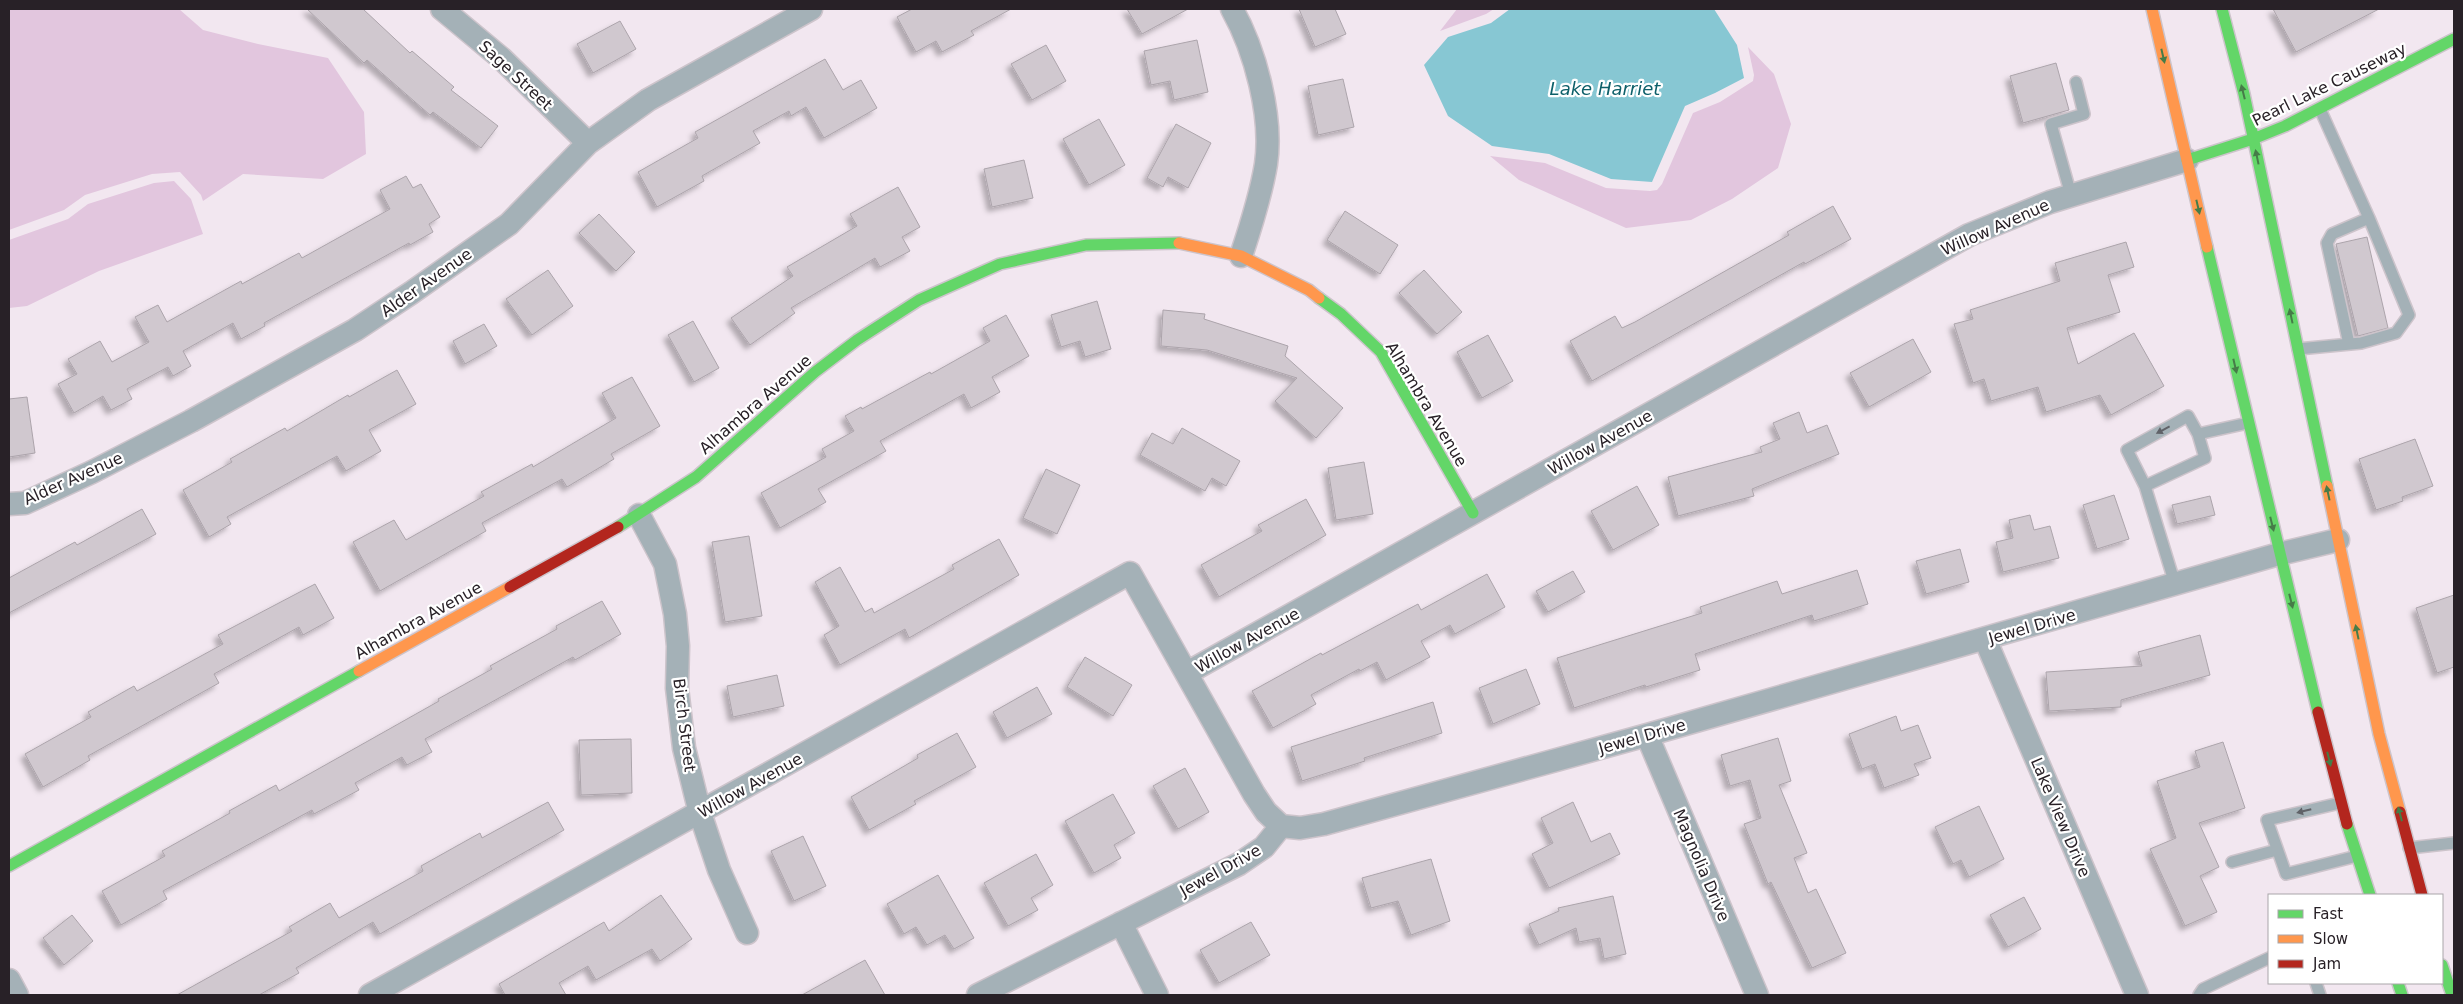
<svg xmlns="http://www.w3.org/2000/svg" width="2463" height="1004" viewBox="0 0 2463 1004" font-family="'DejaVu Sans',sans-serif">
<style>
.green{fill:#e2c6de}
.water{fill:#87c7d3}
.building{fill:#d0c8cf;stroke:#aca4ab;filter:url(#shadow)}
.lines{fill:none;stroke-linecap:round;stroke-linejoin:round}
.lane-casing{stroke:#cdc4cb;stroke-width:14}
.street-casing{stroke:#cdc4cb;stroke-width:25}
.fast-casing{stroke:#cdc4cb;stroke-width:14}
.slow-casing{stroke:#cdc4cb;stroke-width:14}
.jam-casing{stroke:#cdc4cb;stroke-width:14}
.lane{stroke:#a4b1b7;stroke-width:11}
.street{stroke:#a4b1b7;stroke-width:22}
.fast{stroke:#63d668;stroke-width:11}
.slow{stroke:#ff974d;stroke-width:11}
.jam{stroke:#b3261e;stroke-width:11}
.oneway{fill:#467c48}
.oneway2{fill:#606268}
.labels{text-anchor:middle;stroke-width:4.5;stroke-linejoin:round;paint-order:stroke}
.street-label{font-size:16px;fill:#282127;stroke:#fff}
.water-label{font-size:18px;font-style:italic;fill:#0e606a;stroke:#fff}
</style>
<defs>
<filter id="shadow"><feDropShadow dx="-4.5" dy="4.5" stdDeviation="2.5" flood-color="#0004"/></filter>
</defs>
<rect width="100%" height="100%" fill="#f2e7f0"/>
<path class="green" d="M 9,9 L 179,9 L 203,30 L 258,44 L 328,58 L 364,112 L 366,154 L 323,179 L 243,174 L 203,201 L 201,195 L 180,172 L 152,174 L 85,195 L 64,210 L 9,230 Z
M 1457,9 L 1494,9 L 1486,14 L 1440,31 Z
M 1748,47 L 1774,74 L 1791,124 L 1778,168 L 1732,199 L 1691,220 L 1626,228 L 1519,180 L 1490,156 L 1545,163 L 1606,188 L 1650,191 L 1657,190 L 1662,184 L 1693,113 L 1720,102 L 1753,81 L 1754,75 Z
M 174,181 L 191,199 L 203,234 L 99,271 L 27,306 L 9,308 L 9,240 L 68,219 L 88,204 L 154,183 Z"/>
<path class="water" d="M 1510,9 L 1714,9 L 1737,45 L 1744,78 L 1715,93 L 1685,106 L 1652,182 L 1611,179 L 1549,154 L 1492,146 L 1448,116 L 1424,65 L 1448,37 L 1491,23 Z"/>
<path class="building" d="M 307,9 L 363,9 L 410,53 L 412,51 L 454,87 L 451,90 L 498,126 L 481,148 L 433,112 L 430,115 L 367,60 L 364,63 Z
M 912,9 L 1011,9 L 971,31 L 974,35 L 942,52 L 936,41 L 916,52 L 897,17 Z
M 1127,9 L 1188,9 L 1142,34 Z
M 1299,9 L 1335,9 L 1346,34 L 1315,47 Z
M 2273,9 L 2379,9 L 2296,52 Z
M 620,21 L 636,49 L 593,73 L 577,44 Z
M 1197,40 L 1208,92 L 1174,100 L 1170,81 L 1151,85 L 1144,51 Z
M 1046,45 L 1066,81 L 1032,100 L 1011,64 Z
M 825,59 L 843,90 L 861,80 L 877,108 L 824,138 L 806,107 L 791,116 L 789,111 L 753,131 L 760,143 L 702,176 L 704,181 L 657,207 L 638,172 L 698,138 L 695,132 Z
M 2056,63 L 2069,110 L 2023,123 L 2010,76 Z
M 1343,79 L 1354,127 L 1318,135 L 1308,86 Z
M 1099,119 L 1125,165 L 1089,185 L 1063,139 Z
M 1176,124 L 1211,143 L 1188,188 L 1168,177 L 1163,187 L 1147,178 Z
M 1024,160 L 1033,198 L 992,207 L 984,169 Z
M 406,176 L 413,188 L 421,184 L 440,217 L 429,224 L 433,232 L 410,245 L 409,243 L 264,323 L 265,326 L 241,339 L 233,323 L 183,351 L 191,366 L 173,376 L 168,367 L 127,389 L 132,399 L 111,410 L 103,396 L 74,413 L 58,384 L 77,374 L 68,359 L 100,341 L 112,362 L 149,342 L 135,317 L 158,305 L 167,322 L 241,281 L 242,284 L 299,253 L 302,258 L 390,209 L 380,190 Z
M 898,187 L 920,227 L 902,237 L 910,251 L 880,267 L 875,258 L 791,308 L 795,313 L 750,345 L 731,318 L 793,276 L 787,267 L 857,226 L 850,214 Z
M 1833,206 L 1851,239 L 1805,264 L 1804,262 L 1592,381 L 1570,341 L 1615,316 L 1622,328 L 1635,322 L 1789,235 L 1787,232 Z
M 1345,211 L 1398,245 L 1380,274 L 1327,240 Z
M 599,214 L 635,252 L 616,271 L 579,233 Z
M 2367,237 L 2388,328 L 2358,336 L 2336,244 Z
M 2126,242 L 2134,267 L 2108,275 L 2120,312 L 2067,328 L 2078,364 L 2134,333 L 2164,386 L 2111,415 L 2100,395 L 2046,412 L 2038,387 L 1991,401 L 1984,379 L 1973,383 L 1954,324 L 1973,319 L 1970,310 L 2060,281 L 2055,263 Z
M 548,270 L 573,306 L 532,335 L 506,299 Z
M 1424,270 L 1462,312 L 1437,334 L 1399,293 Z
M 1097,301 L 1111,349 L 1085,357 L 1080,341 L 1061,347 L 1051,315 Z
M 1163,310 L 1205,314 L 1204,319 L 1288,346 L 1285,356 L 1343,408 L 1316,438 L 1275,401 L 1297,378 L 1207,350 L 1161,346 Z
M 1006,315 L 1029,356 L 992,377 L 1000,392 L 971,408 L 964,394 L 880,441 L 886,451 L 818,489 L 826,502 L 780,528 L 761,493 L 826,457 L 822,449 L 854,431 L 845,416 L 861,407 L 862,409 L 930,372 L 931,374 L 990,341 L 983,328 Z
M 693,321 L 719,368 L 694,382 L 668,335 Z
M 484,324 L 497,346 L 465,364 L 453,341 Z
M 1488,335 L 1513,381 L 1482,398 L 1457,352 Z
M 1913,339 L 1931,372 L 1869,407 L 1850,373 Z
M 397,370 L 416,404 L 369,430 L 381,451 L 346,471 L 337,456 L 227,517 L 231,524 L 209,537 L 183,490 L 232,462 L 230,459 L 285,428 L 287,431 L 348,395 L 349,397 Z
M 632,377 L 660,426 L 611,454 L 614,459 L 567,487 L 562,479 L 482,523 L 486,531 L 380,591 L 353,542 L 394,520 L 406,540 L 484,496 L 481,492 L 532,464 L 533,467 L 616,418 L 602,393 Z
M 27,397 L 35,453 L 9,457 L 9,399 Z
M 1799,412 L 1807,433 L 1827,425 L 1839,454 L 1752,489 L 1754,496 L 1678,516 L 1668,477 L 1762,452 L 1760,447 L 1780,439 L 1773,423 Z
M 1182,428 L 1240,461 L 1226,486 L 1212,478 L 1205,491 L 1140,455 L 1152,433 L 1173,444 Z
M 2415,439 L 2433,486 L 2402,497 L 2403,501 L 2376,510 L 2359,459 Z
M 1364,462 L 1373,514 L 1336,520 L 1328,468 Z
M 1046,469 L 1080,485 L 1057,534 L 1023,518 Z
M 1637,486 L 1659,525 L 1613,550 L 1591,511 Z
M 2114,495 L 2129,539 L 2097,549 L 2083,505 Z
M 2210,496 L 2215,515 L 2177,524 L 2172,505 Z
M 1306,499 L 1326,535 L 1219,597 L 1201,565 L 1262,531 L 1258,525 Z
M 142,509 L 156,534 L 9,613 L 9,578 L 75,542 L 77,545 Z
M 2030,515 L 2034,530 L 2050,526 L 2059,558 L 2003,572 L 1996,542 L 2013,538 L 2009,520 Z
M 749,536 L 762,616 L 725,622 L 712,542 Z
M 999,539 L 1019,575 L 909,638 L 905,629 L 840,665 L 824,635 L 839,626 L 815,582 L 840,567 L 865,612 L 872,608 L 874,613 L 954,569 L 952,565 Z
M 1960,549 L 1969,582 L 1926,594 L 1916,561 Z
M 1857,570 L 1868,604 L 1814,621 L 1812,615 L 1695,654 L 1700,670 L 1646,687 L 1645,685 L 1574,708 L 1557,658 L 1702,613 L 1700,607 L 1777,581 L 1782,594 Z
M 1573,571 L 1585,592 L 1548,612 L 1536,591 Z
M 1487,574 L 1505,607 L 1455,634 L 1450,625 L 1421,641 L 1430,657 L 1386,680 L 1377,662 L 1360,671 L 1359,669 L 1311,695 L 1316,704 L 1273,728 L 1252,691 L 1321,653 L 1322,655 L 1418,604 L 1421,610 Z
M 315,584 L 334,618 L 303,635 L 299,627 L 214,674 L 219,683 L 88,756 L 90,760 L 43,787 L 25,754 L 91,717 L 88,712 L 134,686 L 137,691 L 223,644 L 218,635 Z
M 2454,595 L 2454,667 L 2437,673 L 2416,608 Z
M 602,601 L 621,634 L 575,660 L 573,657 L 425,739 L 432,752 L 407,765 L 402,757 L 355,783 L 359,790 L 314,814 L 312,810 L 163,891 L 167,899 L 121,925 L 102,891 L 165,856 L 162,851 L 230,813 L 229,811 L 276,785 L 279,791 L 368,741 L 439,701 L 438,699 L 492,669 L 490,666 L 557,629 L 556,626 Z
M 2200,635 L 2210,675 L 2121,700 L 2121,707 L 2049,711 L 2046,672 L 2142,666 L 2138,652 Z
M 1085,657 L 1132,685 L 1113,716 L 1067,687 Z
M 1526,669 L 1540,704 L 1493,724 L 1479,688 Z
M 777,675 L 784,706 L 733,717 L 727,686 Z
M 1037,687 L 1052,714 L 1007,738 L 993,712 Z
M 1433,702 L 1442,733 L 1364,758 L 1365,761 L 1302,781 L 1291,747 Z
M 1896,716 L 1901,731 L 1918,725 L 1931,758 L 1914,764 L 1919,775 L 1884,788 L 1875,764 L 1862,769 L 1849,734 Z
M 957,733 L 976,767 L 914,801 L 916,804 L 869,830 L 851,797 L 918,758 L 917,755 Z
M 1778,738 L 1791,781 L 1779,785 L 1807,853 L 1794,858 L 1808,893 L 1816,889 L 1846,953 L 1812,968 L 1771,882 L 1768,884 L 1744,824 L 1761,818 L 1750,780 L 1730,786 L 1721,755 Z
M 631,739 L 632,793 L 581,795 L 579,740 Z
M 2223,742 L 2245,808 L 2199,823 L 2219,867 L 2200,876 L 2217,912 L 2185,926 L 2150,849 L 2176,838 L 2157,781 L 2200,767 L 2195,751 Z
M 1185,768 L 1209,812 L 1178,829 L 1153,786 Z
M 1113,794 L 1135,833 L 1114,845 L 1121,858 L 1094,873 L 1065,821 Z
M 548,802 L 564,830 L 380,934 L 373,922 L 296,968 L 299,973 L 259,995 L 177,995 L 292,931 L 289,927 L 330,903 L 339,918 L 423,871 L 421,866 L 480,833 L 482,838 Z
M 1573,802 L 1591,842 L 1610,833 L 1620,854 L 1549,888 L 1532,854 L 1553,843 L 1541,818 Z
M 1979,806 L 2004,859 L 1969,877 L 1961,860 L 1953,864 L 1935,827 Z
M 803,836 L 826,886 L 794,901 L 771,851 Z
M 1036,854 L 1053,885 L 1031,898 L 1038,910 L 1008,926 L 984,883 Z
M 1431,859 L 1450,921 L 1411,935 L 1398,901 L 1371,908 L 1362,878 Z
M 938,875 L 974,938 L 954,949 L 945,935 L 927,945 L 916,927 L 904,934 L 887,904 Z
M 661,895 L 692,939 L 660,961 L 652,949 L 596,980 L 588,966 L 559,983 L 566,995 L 505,995 L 499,984 L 604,922 L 609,931 Z
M 1613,896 L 1626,954 L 1604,959 L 1600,938 L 1579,942 L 1576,928 L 1539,945 L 1529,924 L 1559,911 L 1558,908 Z
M 2024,897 L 2041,929 L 2008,947 L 1990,915 Z
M 72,915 L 93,941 L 64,965 L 43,938 Z
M 1251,922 L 1270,955 L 1219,983 L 1200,950 Z
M 865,960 L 885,995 L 802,995 Z"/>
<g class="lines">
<defs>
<path id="lane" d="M 2071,195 L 2051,124 L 2084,114 L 2076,82
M 2349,344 L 2327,243 L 2332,234 L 2369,218
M 2298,349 L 2361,343 L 2396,333 L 2409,315 L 2369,218 L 2320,109
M 2198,434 L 2248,423
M 2145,486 L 2205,458 L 2198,434 L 2188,416 L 2127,450 L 2145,486 L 2175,584
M 2340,803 L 2267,820 L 2286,874 L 2357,856
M 2409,848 L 2454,843
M 2232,862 L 2277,850
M 2316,983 L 2320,995
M 2199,995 L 2203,989 L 2269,958"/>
<path id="street" d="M 442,9 L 501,58 L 588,143
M 1232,9 C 1255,50 1273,116 1266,164 C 1261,195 1251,226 1241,256
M 9,504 L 25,503 L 92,472 L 191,421 L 355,330 L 411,293 L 509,224 L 588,143 L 648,100 L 811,9
M 639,515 L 665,564 L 675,614 L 678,646 L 677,688 L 684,748 L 700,813 L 719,870 L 747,933
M 1985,639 L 2137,995
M 1187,673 L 1969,235 L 2050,202 L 2187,160
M 1647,735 L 1757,995
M 1281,826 L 1300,828 L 1324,824 L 1647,735 L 2279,554 L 2338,540
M 1121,923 L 1157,995
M 9,980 L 17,995
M 370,995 L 1130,573 L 1254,794 L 1266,812 L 1281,826
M 978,995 L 1239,864 L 1264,847 L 1281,826"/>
<path id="fast" d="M 2222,9 L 2244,94 L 2327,486
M 2187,160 L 2253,139 L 2285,126 L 2454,39
M 2207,247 L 2318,712
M 1319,298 L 1341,314 L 1381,352 L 1473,513
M 618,527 L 696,477 L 815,372 L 857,340 L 919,300 L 1000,264 L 1086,245 L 1179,243
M 2347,824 L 2370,895
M 9,866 L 359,671
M 2442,965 L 2452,995
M 2398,983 L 2402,995"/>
<path id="slow" d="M 2152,9 L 2207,247
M 1179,243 L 1241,256 L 1309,290 L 1319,298
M 2327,486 L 2379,734 L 2400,812
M 359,671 L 510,587"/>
<path id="jam" d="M 510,587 L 618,527
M 2318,712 L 2347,824
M 2400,812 L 2422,895"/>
</defs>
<use href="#lane" class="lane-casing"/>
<use href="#street" class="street-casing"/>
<use href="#fast" class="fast-casing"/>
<use href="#slow" class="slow-casing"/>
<use href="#jam" class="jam-casing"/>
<use href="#lane" class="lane"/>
<use href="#street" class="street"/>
<use href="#fast" class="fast"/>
<use href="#slow" class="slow"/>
<use href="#jam" class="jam"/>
</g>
<defs><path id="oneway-solid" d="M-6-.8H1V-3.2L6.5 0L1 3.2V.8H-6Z" transform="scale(1.25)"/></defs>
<g class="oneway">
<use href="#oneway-solid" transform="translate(2163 56) rotate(77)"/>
<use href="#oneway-solid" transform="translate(2243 92) rotate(-104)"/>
<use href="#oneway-solid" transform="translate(2257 157) rotate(-102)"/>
<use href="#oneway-solid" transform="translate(2198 207) rotate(77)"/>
<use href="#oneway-solid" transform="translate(2291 316) rotate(-102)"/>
<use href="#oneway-solid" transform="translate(2235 366) rotate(77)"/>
<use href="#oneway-solid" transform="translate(2328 493) rotate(-102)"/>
<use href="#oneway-solid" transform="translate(2272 524) rotate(76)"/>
<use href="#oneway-solid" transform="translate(2291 601) rotate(76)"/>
<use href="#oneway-solid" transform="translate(2357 632) rotate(-102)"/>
<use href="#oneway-solid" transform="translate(2329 759) rotate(76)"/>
<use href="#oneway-solid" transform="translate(2400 814) rotate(-105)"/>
</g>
<g class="oneway2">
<use href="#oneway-solid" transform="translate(2163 430) rotate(152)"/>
<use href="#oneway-solid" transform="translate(2304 811) rotate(166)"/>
</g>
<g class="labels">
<g class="street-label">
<text transform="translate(516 75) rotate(43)" y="6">Sage Street</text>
<text transform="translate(2329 84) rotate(-26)" y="6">Pearl Lake Causeway</text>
<text transform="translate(1995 227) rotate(-24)" y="6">Willow Avenue</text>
<text transform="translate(426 282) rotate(-35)" y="6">Alder Avenue</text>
<text transform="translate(755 404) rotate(-41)" y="6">Alhambra Avenue</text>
<text transform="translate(1427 404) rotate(59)" y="6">Alhambra Avenue</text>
<text transform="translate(1600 442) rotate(-29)" y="6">Willow Avenue</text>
<text transform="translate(73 478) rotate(-24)" y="6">Alder Avenue</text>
<text transform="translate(418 620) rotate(-29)" y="6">Alhambra Avenue</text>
<text transform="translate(2032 626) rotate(-16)" y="6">Jewel Drive</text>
<text transform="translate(1247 640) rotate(-29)" y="6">Willow Avenue</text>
<text transform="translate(685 725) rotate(83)" y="6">Birch Street</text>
<text transform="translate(1642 736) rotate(-16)" y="6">Jewel Drive</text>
<text transform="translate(750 785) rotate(-29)" y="6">Willow Avenue</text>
<text transform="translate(2061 817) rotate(67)" y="6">Lake View Drive</text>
<text transform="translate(1702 865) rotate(67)" y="6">Magnolia Drive</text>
<text transform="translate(1220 870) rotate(-29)" y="6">Jewel Drive</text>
</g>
<g class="water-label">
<text x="1605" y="95">Lake Harriet</text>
</g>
</g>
<rect width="2463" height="1004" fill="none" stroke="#282127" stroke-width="20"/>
<rect x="2268" y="894" width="175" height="90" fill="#ffffff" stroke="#a9a6a9"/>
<rect x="2278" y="910" width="25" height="8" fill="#63d668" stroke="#a9a6a9"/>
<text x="2313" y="919" font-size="15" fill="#282127">Fast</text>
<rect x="2278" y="935" width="25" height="8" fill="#ff974d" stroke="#a9a6a9"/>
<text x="2313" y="944" font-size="15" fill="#282127">Slow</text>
<rect x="2278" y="960" width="25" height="8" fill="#b3261e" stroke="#a9a6a9"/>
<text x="2313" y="969" font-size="15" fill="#282127">Jam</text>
</svg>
